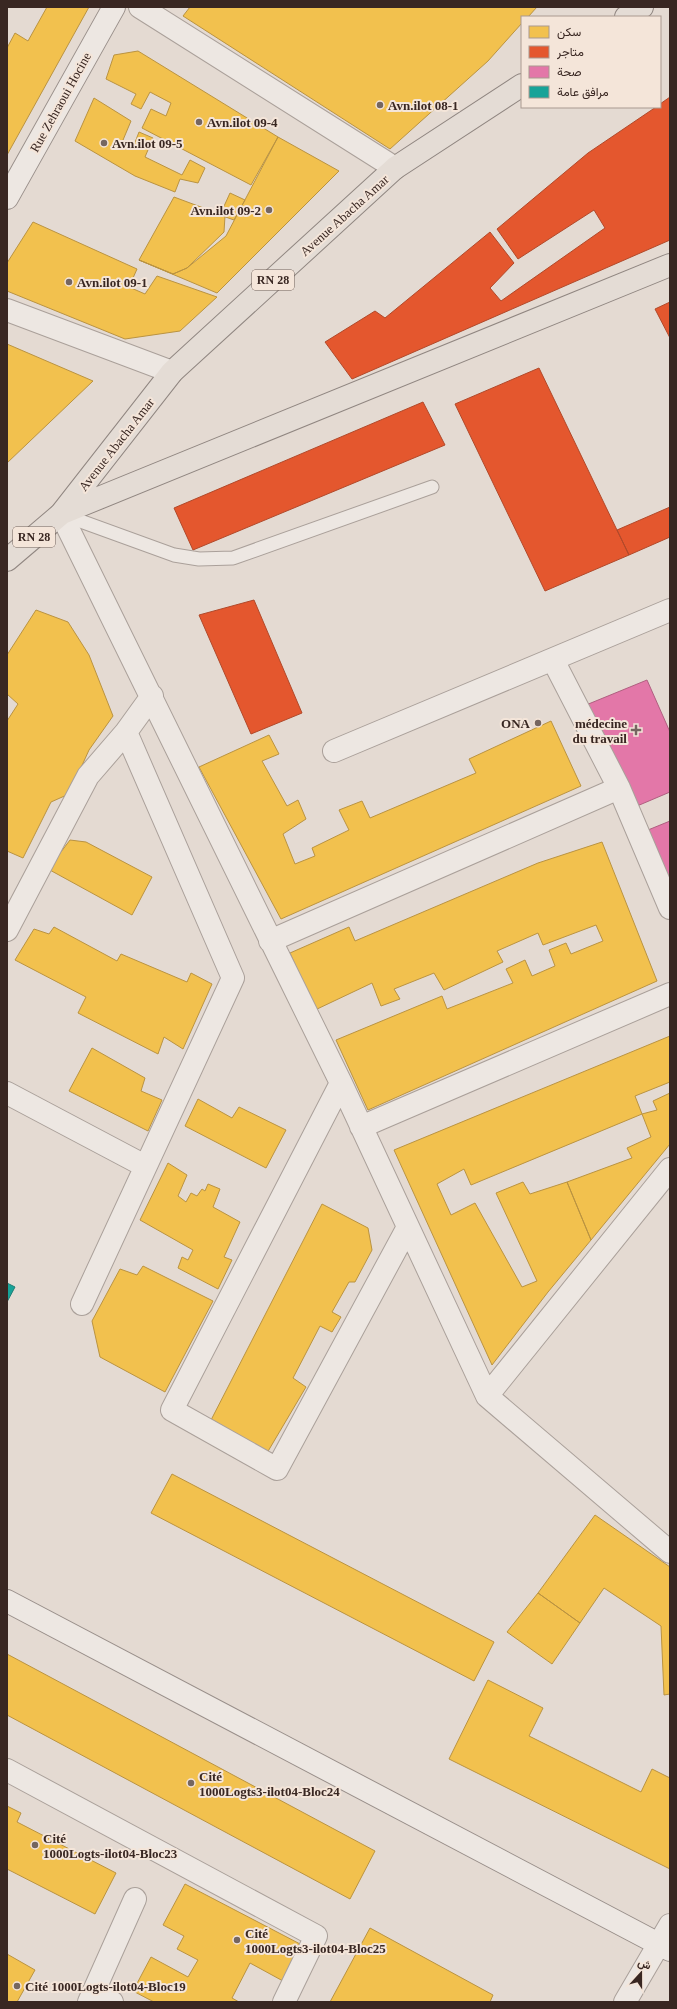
<svg xmlns="http://www.w3.org/2000/svg" width="677" height="2009" viewBox="0 0 677 2009" font-family="'Times New Roman',Vazirmatn,serif">
<style>
.homes{fill:#f2c14e;stroke:#ba9341}
.shops{fill:#e4572e;stroke:#b1492a}
.health{fill:#e377a8;stroke:#b05f80}
.public{fill:#17a398;stroke:#217e75}
.lines{fill:none;stroke-linecap:round;stroke-linejoin:round}
.lane-casing{stroke:#aaa09a;stroke-width:15}
.street-casing{stroke:#aaa09a;stroke-width:24}
.secondary-casing{stroke:#998f8a;stroke-width:24}
.primary-casing{stroke:#908681;stroke-width:24}
.lane{stroke:#ede7e2;stroke-width:13}
.street{stroke:#ede7e2;stroke-width:22}
.secondary{stroke:#ede7e2;stroke-width:22}
.primary{stroke:#e4dcd5;stroke-width:22}
.poi-dot{fill:#756660;stroke:#f4e5d9;stroke-width:1.5}
.labels{text-anchor:middle;stroke-width:4;stroke-linejoin:round;paint-order:stroke}
.shield{fill:#f4e5d9;stroke:#716059;stroke-width:1}
.shield-label{font-size:12px;font-weight:bold;fill:#392722}
.street-label{font-size:13px;fill:#392722;stroke:#f4e5d9}
.poi-label{font-size:13px;font-weight:bold;fill:#392722;stroke:#f4e5d9;text-anchor:start}
</style>
<rect width="100%" height="100%" fill="#e4dad2"/>
<path class="homes" d="M 47,7 L 89,7 L 7,155 L 7,48 L 15,33 L 28,41 Z
M 190,7 L 537,7 L 528,17 L 522,17 L 522,23 L 488,61 L 390,149 L 183,16 Z
M 138,51 L 278,137 L 251,185 L 142,128 L 151,109 L 166,116 L 171,103 L 150,92 L 141,109 L 131,104 L 136,94 L 106,79 L 114,55 Z
M 94,98 L 131,121 L 123,140 L 134,145 L 139,132 L 153,138 L 145,157 L 182,175 L 190,160 L 205,168 L 198,183 L 180,179 L 175,192 L 135,176 L 75,141 Z
M 278,137 L 339,171 L 217,293 L 139,260 L 173,274 L 187,268 L 226,236 Z
M 230,193 L 245,200 L 234,220 L 220,215 Z
M 174,197 L 225,216 L 224,232 L 187,268 L 173,274 L 139,260 Z
M 33,222 L 137,269 L 129,287 L 145,294 L 157,276 L 217,297 L 180,331 L 125,339 L 7,291 L 7,263 Z
M 7,344 L 93,381 L 7,463 Z
M 36,610 L 68,622 L 89,655 L 113,716 L 89,750 L 69,794 L 51,802 L 23,858 L 7,851 L 7,721 L 18,704 L 7,694 L 7,655 Z
M 551,721 L 581,786 L 281,919 L 199,767 L 269,735 L 279,754 L 262,761 L 287,806 L 298,800 L 306,819 L 283,834 L 295,864 L 315,856 L 312,848 L 349,830 L 339,810 L 362,801 L 370,818 L 476,773 L 469,759 Z
M 70,840 L 86,842 L 152,877 L 132,915 L 48,869 Z
M 602,842 L 657,981 L 368,1110 L 336,1040 L 442,996 L 447,1009 L 513,983 L 506,969 L 525,960 L 532,976 L 555,966 L 549,950 L 566,943 L 571,954 L 603,941 L 596,925 L 543,945 L 538,933 L 497,951 L 503,962 L 444,990 L 434,973 L 394,989 L 400,999 L 381,1006 L 372,983 L 315,1010 L 290,953 L 349,927 L 355,941 L 538,863 Z
M 54,927 L 117,961 L 121,954 L 187,982 L 191,973 L 212,984 L 183,1049 L 164,1037 L 158,1054 L 78,1013 L 86,997 L 15,960 L 34,929 L 49,934 Z
M 670,1036 L 670,1082 L 635,1096 L 642,1114 L 471,1185 L 464,1169 L 437,1184 L 451,1215 L 475,1203 L 522,1287 L 537,1281 L 496,1193 L 523,1182 L 530,1194 L 567,1182 L 591,1240 L 548,1292 L 492,1365 L 394,1150 Z
M 92,1048 L 145,1078 L 141,1091 L 162,1100 L 148,1131 L 69,1091 Z
M 670,1093 L 670,1144 L 591,1240 L 567,1182 L 632,1158 L 627,1148 L 651,1137 L 642,1114 L 657,1110 L 653,1101 Z
M 198,1099 L 232,1118 L 239,1107 L 286,1130 L 266,1168 L 185,1126 Z
M 168,1163 L 187,1175 L 178,1196 L 186,1202 L 191,1193 L 197,1196 L 202,1189 L 205,1191 L 208,1184 L 220,1189 L 213,1207 L 240,1222 L 224,1257 L 232,1260 L 218,1289 L 178,1268 L 182,1257 L 188,1260 L 193,1250 L 140,1220 Z
M 322,1204 L 368,1228 L 372,1250 L 355,1282 L 349,1282 L 332,1312 L 341,1317 L 332,1332 L 320,1326 L 293,1378 L 306,1387 L 267,1453 L 210,1422 Z
M 143,1266 L 213,1301 L 165,1392 L 100,1357 L 92,1321 L 120,1269 L 137,1275 Z
M 172,1474 L 494,1642 L 474,1681 L 151,1513 Z
M 595,1515 L 670,1567 L 670,1694 L 664,1695 L 661,1626 L 604,1588 L 580,1623 L 538,1593 Z
M 538,1593 L 580,1623 L 552,1664 L 507,1632 Z
M 7,1654 L 375,1851 L 350,1899 L 7,1715 Z
M 488,1680 L 543,1708 L 529,1736 L 641,1792 L 652,1769 L 670,1778 L 670,1869 L 449,1759 Z
M 7,1806 L 21,1813 L 17,1822 L 116,1873 L 95,1914 L 7,1869 Z
M 185,1884 L 302,1945 L 283,1981 L 250,1963 L 232,1998 L 239,2002 L 154,2002 L 133,1991 L 151,1957 L 188,1977 L 198,1960 L 177,1949 L 184,1936 L 163,1925 Z
M 370,1928 L 493,1995 L 490,2002 L 330,2002 Z
M 7,1954 L 35,1970 L 17,2002 L 7,2002 Z"/>
<path class="shops" d="M 670,97 L 670,240 L 352,379 L 325,342 L 375,311 L 385,318 L 490,232 L 514,263 L 490,288 L 501,301 L 605,228 L 594,210 L 518,259 L 497,229 L 588,153 L 656,107 L 660,107 L 660,104 Z
M 670,302 L 670,338 L 655,309 Z
M 539,368 L 629,555 L 545,591 L 455,404 Z
M 423,402 L 445,445 L 193,550 L 174,508 Z
M 670,507 L 670,537 L 629,555 L 617,530 Z
M 254,600 L 302,713 L 251,734 L 199,615 Z"/>
<path class="health" d="M 647,680 L 670,732 L 670,792 L 630,809 L 586,705 Z
M 670,821 L 670,885 L 648,830 Z"/>
<path class="public" d="M 7,1283 L 15,1287 L 7,1302 Z"/>
<g class="lines">
<defs>
<path id="lane" d="M 61,514 L 174,555 L 199,559 L 233,558 L 432,487"/>
<path id="street" d="M 140,7 L 395,168
M 7,310 L 172,372
M 61,514 L 341,1083 L 487,1396 L 670,1552
M 553,660 L 619,788 L 670,908
M 334,751 L 670,610
M 7,930 L 88,776 L 126,732
M 270,941 L 619,788
M 341,1083 L 172,1410 L 277,1469 L 408,1227
M 7,1093 L 145,1166
M 361,1127 L 670,994
M 82,1304 L 233,978 L 126,732 L 152,696
M 487,1396 L 670,1169
M 7,1770 L 316,1936 L 284,2002
M 94,1992 L 112,2002
M 89,2002 L 135,1899
M 625,2002 L 670,1925"/>
<path id="secondary" d="M 7,198 L 114,7
M 7,1601 L 670,1950"/>
<path id="primary" d="M 626,17 L 642,7
M 62,513 L 670,265
M 7,560 L 61,514 L 172,372 L 395,168 L 522,85"/>
</defs>
<use href="#lane" class="lane-casing"/>
<use href="#street" class="street-casing"/>
<use href="#secondary" class="secondary-casing"/>
<use href="#primary" class="primary-casing"/>
<use href="#lane" class="lane"/>
<use href="#street" class="street"/>
<use href="#secondary" class="secondary"/>
<use href="#primary" class="primary"/>
</g>
<g class="poi-dot">
<circle cx="380" cy="105" r="4"/>
<circle cx="199" cy="122" r="4"/>
<circle cx="104" cy="143" r="4"/>
<circle cx="269" cy="210" r="4"/>
<circle cx="69" cy="282" r="4"/>
<circle cx="538" cy="723" r="4"/>
<path d="M634 724h4v4h4v4h-4v4h-4v-4h-4v-4h4z"/>
<circle cx="191" cy="1783" r="4"/>
<circle cx="35" cy="1845" r="4"/>
<circle cx="237" cy="1940" r="4"/>
<circle cx="17" cy="1986" r="4"/>
</g>
<g class="labels">
<g class="shield">
<rect x="252" y="270" width="42" height="20" rx="3"/>
<rect x="13" y="527" width="42" height="20" rx="3"/>
</g>
<g class="shield-label">
<text x="273" y="284">RN 28</text>
<text x="34" y="541">RN 28</text>
</g>
<g class="street-label">
<text transform="translate(60 102) rotate(-61)" y="5">Rue Zehraoui Hocine</text>
<text transform="translate(344 215) rotate(-42)" y="5">Avenue Abacha Amar</text>
<text transform="translate(116 444) rotate(-52)" y="5">Avenue Abacha Amar</text>
</g>
<g class="poi-label">
<text x="388" y="110">Avn.ilot 08-1</text>
<text x="207" y="127">Avn.ilot 09-4</text>
<text x="112" y="148">Avn.ilot 09-5</text>
<text x="261" y="215" text-anchor="end">Avn.ilot 09-2</text>
<text x="77" y="287">Avn.ilot 09-1</text>
<text x="530" y="728" text-anchor="end">ONA</text>
<text x="627" y="728" text-anchor="end">médecine<tspan x="627" dy="15">du travail</tspan></text>
<text x="199" y="1781">Cité<tspan x="199" dy="15">1000Logts3-ilot04-Bloc24</tspan></text>
<text x="43" y="1843">Cité<tspan x="43" dy="15">1000Logts-ilot04-Bloc23</tspan></text>
<text x="245" y="1938">Cité<tspan x="245" dy="15">1000Logts3-ilot04-Bloc25</tspan></text>
<text x="25" y="1991">Cité 1000Logts-ilot04-Bloc19</text>
</g>
</g>
<rect width="677" height="2009" fill="none" stroke="#392722" stroke-width="16"/>
<rect x="521" y="16" width="140" height="92" fill="#f4e5d9" stroke="#a99990"/>
<rect x="529" y="26" width="20" height="12" fill="#f2c14e" stroke="#a99990"/>
<text x="557" y="36" font-size="12" fill="#392722">سكن</text>
<rect x="529" y="46" width="20" height="12" fill="#e4572e" stroke="#a99990"/>
<text x="557" y="56" font-size="12" fill="#392722">متاجر</text>
<rect x="529" y="66" width="20" height="12" fill="#e377a8" stroke="#a99990"/>
<text x="557" y="76" font-size="12" fill="#392722">صحة</text>
<rect x="529" y="86" width="20" height="12" fill="#17a398" stroke="#a99990"/>
<text x="557" y="96" font-size="12" fill="#392722">مرافق عامة</text>
<g transform="translate(641 1973) rotate(21)" stroke="#f4e5d9" stroke-width="3" paint-order="stroke">
<path d="M0-3L7 15L0 10L-7 15Z" fill="#392722"/>
<text y="-6" font-size="11" font-weight="bold" text-anchor="middle" fill="#392722">ش</text>
</g>
</svg>
